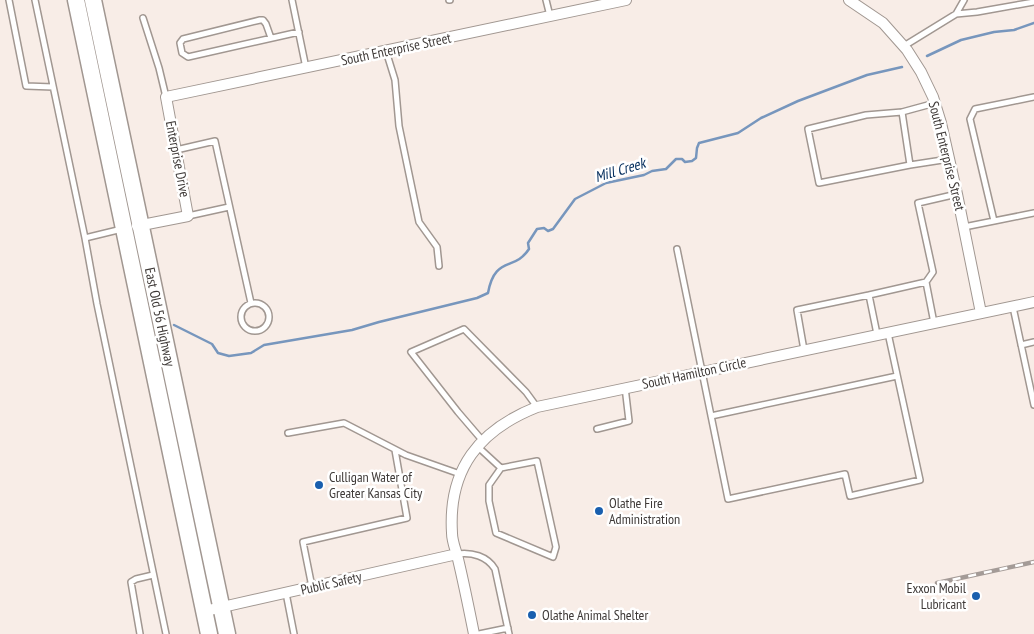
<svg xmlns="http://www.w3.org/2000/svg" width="1034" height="634" viewBox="0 0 1034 634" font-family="'PT Sans Narrow',sans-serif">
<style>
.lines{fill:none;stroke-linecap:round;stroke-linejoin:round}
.stream{stroke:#7796bd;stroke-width:2.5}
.service-casing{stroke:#a19791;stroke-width:8}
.minor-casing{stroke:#a19791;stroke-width:12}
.primary-casing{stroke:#a19791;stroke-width:19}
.service{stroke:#fff;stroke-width:5}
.minor{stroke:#fff;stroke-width:10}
.primary{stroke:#fff;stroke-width:16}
.rail-casing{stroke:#a49b97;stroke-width:4.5}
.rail{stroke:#fff;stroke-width:2.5;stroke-dasharray:8;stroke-linecap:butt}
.poi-dot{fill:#195fae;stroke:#fff;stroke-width:2}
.labels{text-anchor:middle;stroke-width:5;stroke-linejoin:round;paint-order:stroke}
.street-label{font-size:14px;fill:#3e3937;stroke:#fff}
.poi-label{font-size:14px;fill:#3e3937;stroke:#fff;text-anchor:start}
.water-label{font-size:15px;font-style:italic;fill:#002a5a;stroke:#fff}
</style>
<rect width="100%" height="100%" fill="#f8ede7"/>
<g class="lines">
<path class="stream" d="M 927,56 L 961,40 L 994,32 L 1014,30 L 1034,23
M 174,325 L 212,344 L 218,353 L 229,356 L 251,353 L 264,345 L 352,330 L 379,322 L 477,298 L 488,293 C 495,255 514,272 529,249 L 528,243 L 537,229 L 544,228 L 548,231 L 553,229 L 575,199 L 606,183 L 644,175 L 652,171 L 666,169 L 676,159 L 682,159 L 685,162 L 692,161 L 696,158 L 697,148 L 699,143 L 738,133 L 761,118 L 798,101 L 867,75 L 902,67"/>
<defs>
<path id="service" d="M 9,0 L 26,86 L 53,87
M 35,0 L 85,238
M 292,0 L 306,68
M 449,0 L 450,0
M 546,0 L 550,16
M 956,14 L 977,12 L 1034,2
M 143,18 L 159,68 L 166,97
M 271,38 L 266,24 L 263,20 L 260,20 L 183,39 L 180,43 L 182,53 L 188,57 L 299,32
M 904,46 L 956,14 L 964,0
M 386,51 L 395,80 L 399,126 L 419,222 L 437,247 L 439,266
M 935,103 L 902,112 L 910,165 L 949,159
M 902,112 L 866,115 L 808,129 L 819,183 L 910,165
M 176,150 L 215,141 L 251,303
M 188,216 L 229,207
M 994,221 L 1034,213
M 964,227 L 994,221 L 970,119 L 975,109 L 1034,97
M 122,229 L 85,238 L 97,304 L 166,634
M 677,249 L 728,499 L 845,474 L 850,496 L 920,480 L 888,333
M 926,282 L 933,272 L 918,203 L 957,194
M241 317a14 14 0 1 1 28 0a14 14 0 1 1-28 0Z
M 1013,307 L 1034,405
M 877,334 L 869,295 L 926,282 L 934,323
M 1021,345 L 1034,342
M 804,350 L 797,310 L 869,295
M 711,416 L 897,376
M 597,429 L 629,421 L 625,387
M 288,433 L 344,423 L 406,455 L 460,474
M 482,440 L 458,412 L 411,352 L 464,329 L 526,392 L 537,407
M 477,446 L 501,468 L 489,485 L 489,501 L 496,533 L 553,557 L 556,547 L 537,461 L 501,468
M 457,554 C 472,552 487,556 495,569 L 509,634
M 312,587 L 303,542 L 407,518 L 395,450
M 286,593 L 294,634
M 140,634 L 131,582 L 136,579 L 153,575
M 479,634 L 508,628"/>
<path id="minor" d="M 849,0 L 883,23 L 907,50 L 921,72 L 933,97 L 941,123 L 957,194 L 981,313
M 137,226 L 188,216 L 166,97 L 626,0
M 205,611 L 457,554
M 474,634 C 469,609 464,584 458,559 C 456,550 452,542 452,533 C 448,469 479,430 537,407 L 1034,302"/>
<path id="primary" d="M 76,0 L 209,634
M 93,0 L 227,634"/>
</defs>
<use href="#service" class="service-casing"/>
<use href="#minor" class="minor-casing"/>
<use href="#primary" class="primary-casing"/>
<use href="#service" class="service"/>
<use href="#minor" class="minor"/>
<use href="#primary" class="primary"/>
<defs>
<path id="rail" d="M 937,583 L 1034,562"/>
</defs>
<use href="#rail" class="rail-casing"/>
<use href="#rail" class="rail"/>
</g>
<g class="poi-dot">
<circle cx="319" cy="485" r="5"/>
<circle cx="599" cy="511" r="5"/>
<circle cx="976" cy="596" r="5"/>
<circle cx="532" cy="615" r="5"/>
</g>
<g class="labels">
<g class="street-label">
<text transform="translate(396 49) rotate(-12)" y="5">South Enterprise Street</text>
<text transform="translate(947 156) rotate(76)" y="5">South Enterprise Street</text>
<text transform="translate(178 159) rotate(79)" y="5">Enterprise Drive</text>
<text transform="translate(160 317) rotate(78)" y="5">East Old 56 Highway</text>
<text transform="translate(694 373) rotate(-12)" y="5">South Hamilton Circle</text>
<text transform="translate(331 583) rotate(-13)" y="5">Public Safety</text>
</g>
<g class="poi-label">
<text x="329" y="482">Culligan Water of<tspan x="329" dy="16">Greater Kansas City</tspan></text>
<text x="609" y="508">Olathe Fire<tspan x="609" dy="16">Administration</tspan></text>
<text x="966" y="593" text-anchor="end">Exxon Mobil<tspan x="966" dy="16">Lubricant</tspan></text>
<text x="542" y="620">Olathe Animal Shelter</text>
</g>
<g class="water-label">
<text transform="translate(620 170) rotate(-17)" y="5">Mill Creek</text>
</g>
</g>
</svg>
